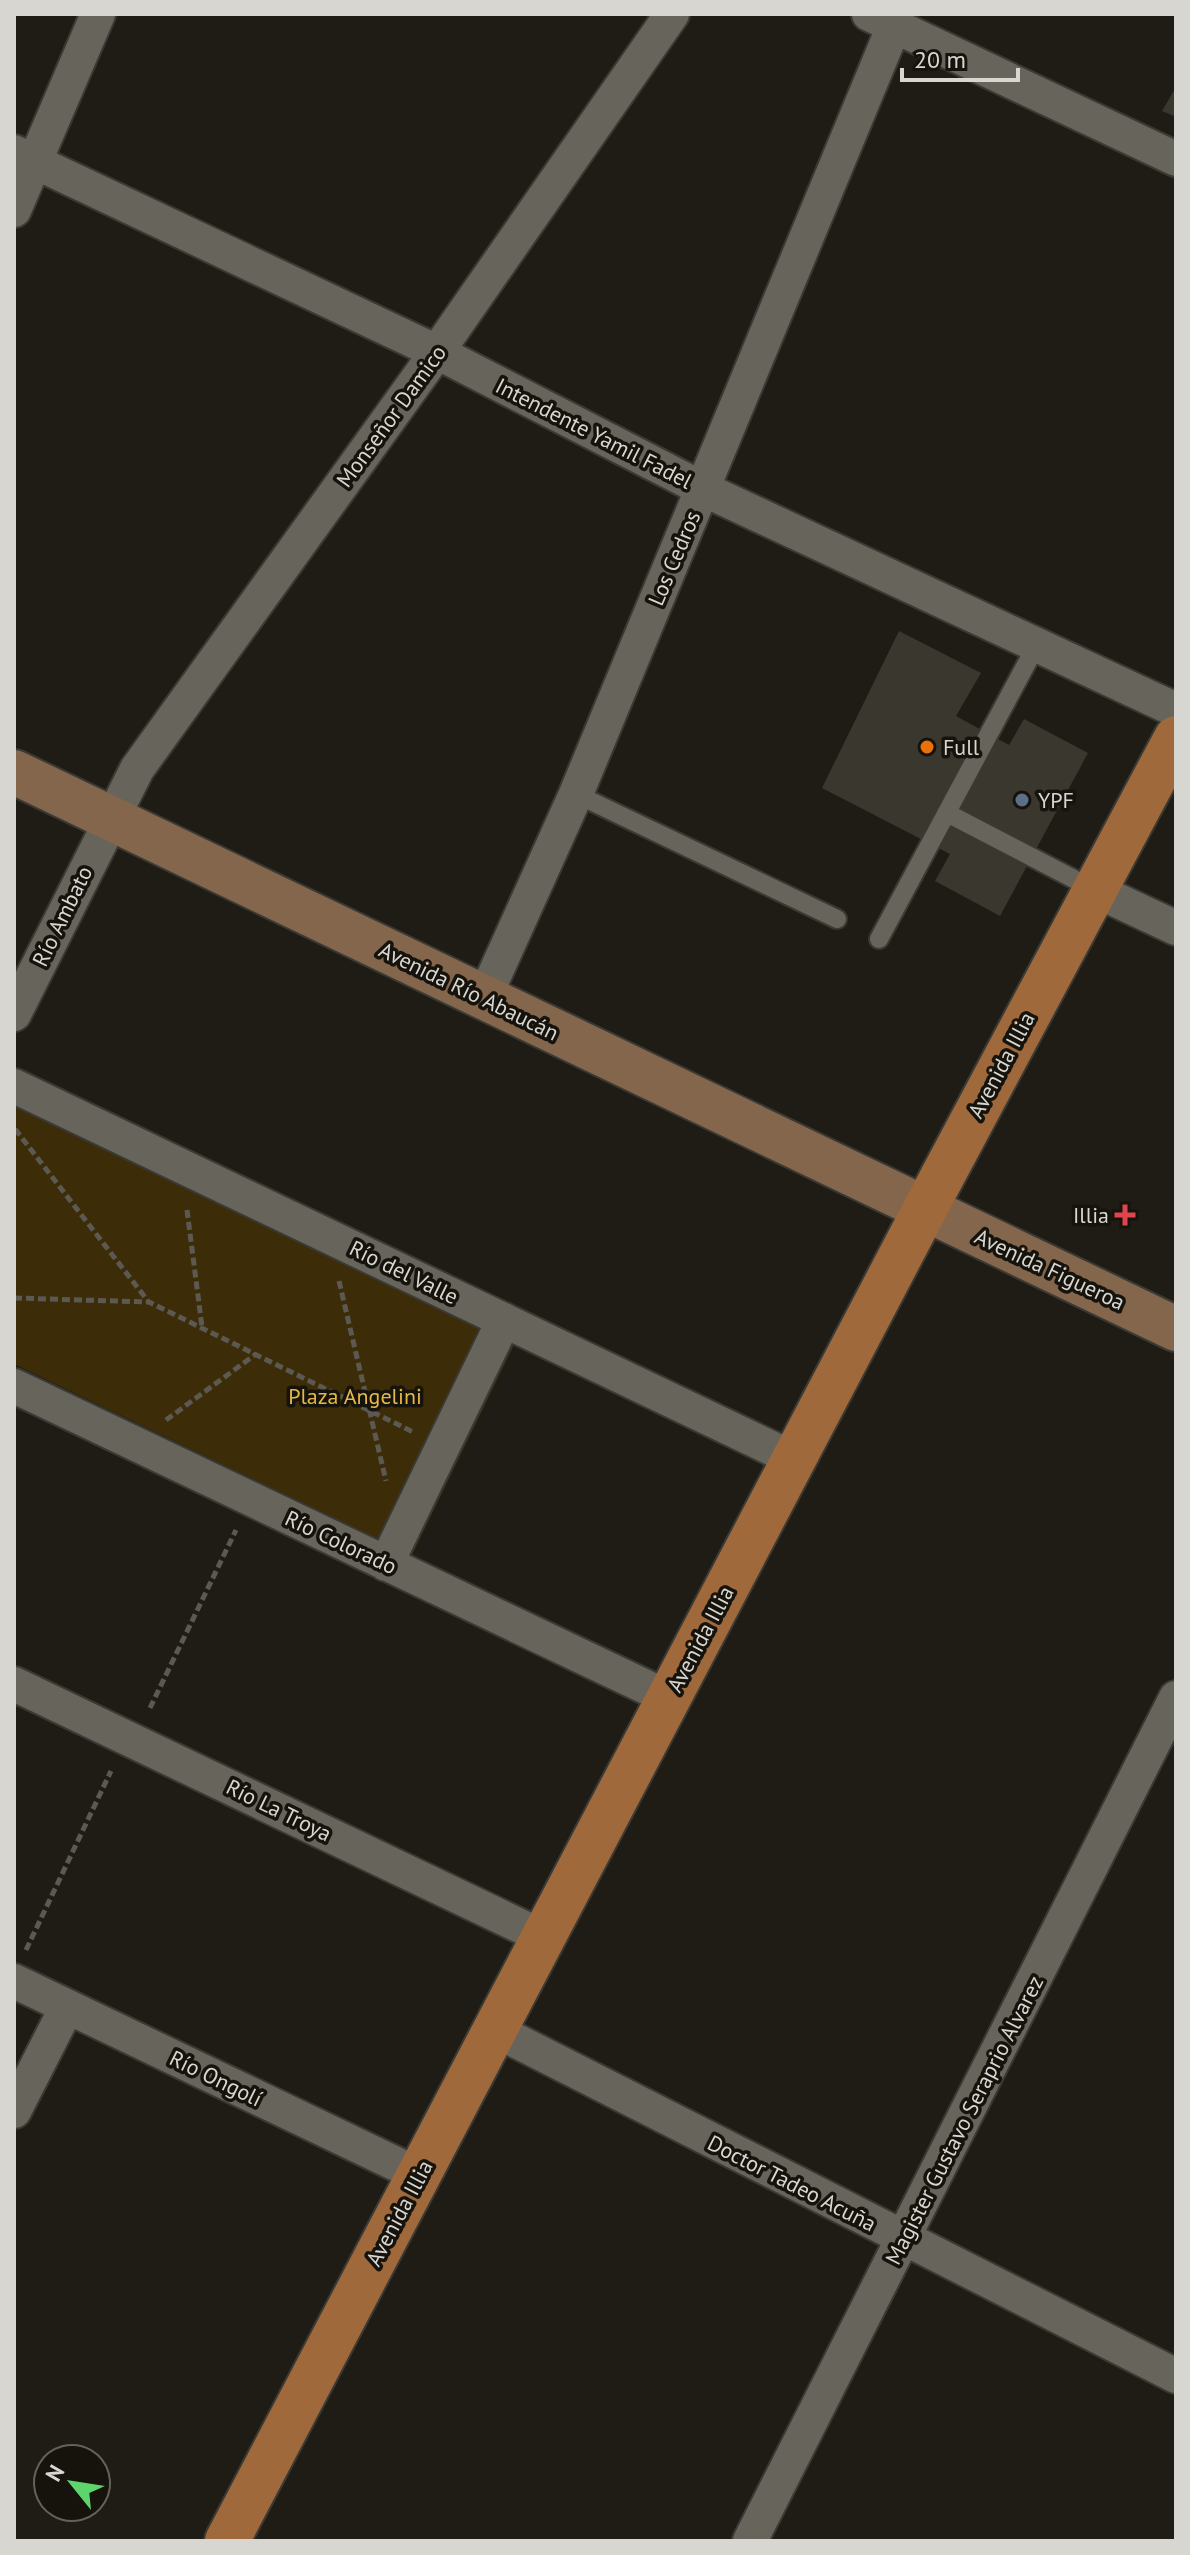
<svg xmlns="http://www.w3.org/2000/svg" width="1190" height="2555" viewBox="0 0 1190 2555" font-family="'PT Sans',sans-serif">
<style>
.green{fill:#3c2d08}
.building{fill:#3a372f}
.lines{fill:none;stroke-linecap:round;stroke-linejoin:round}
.lane-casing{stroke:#3b3934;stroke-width:22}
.street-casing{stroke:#3b3934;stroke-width:38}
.secondary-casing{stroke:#3b3934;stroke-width:48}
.primary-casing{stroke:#3b3934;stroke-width:48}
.path{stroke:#5c5953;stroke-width:5;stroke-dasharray:8 4;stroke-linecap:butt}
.lane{stroke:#67645b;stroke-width:18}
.street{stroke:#67645b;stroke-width:34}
.secondary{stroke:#83664b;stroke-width:44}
.primary{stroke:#9f693b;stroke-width:44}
.food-dot{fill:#e8710a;stroke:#16130d;stroke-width:3}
.service-dot{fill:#5c6f8a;stroke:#16130d;stroke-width:3}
.health-dot{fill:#e0444e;stroke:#16130d;stroke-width:3}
.labels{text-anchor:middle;stroke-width:7;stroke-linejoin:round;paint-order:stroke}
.street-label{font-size:22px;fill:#d8d6d1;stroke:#16130d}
.poi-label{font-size:22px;fill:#d8d6d1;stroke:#16130d;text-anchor:start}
.park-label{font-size:22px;fill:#e5b948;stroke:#16130d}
</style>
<rect width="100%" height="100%" fill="#1f1c15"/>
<path class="green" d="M 14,1104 L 516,1341 L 412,1555 L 14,1364 Z"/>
<path class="building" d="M 1176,87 L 1176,117 L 1162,111 Z
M 899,631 L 981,673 L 956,716 L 1009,745 L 1024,719 L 1088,753 L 1000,916 L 935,881 L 950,854 L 822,788 Z"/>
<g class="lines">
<defs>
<path id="lane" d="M 576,794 L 837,919
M 947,813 L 1095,890
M 879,939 L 1036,646"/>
<path id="street" d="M 869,14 L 1176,159
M 14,152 L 437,352 L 703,489 L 1176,710
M 14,210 L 98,14
M 1095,890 L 1176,928
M 484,998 L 576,794 L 894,26
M 14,1014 L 137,769 L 437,352 L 672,14
M 14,1086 L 794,1459
M 14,1386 L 669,1698
M 386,1564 L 504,1320
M 14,1684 L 543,1937
M 14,1981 L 419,2175
M 495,2030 L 1176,2376
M 14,2111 L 67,2007
M 750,2541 L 1176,1698"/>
<path id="secondary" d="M 14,772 L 1176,1329"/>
<path id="primary" d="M 227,2541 L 925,1209 L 1176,738"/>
</defs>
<use href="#lane" class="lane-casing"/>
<use href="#street" class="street-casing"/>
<use href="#secondary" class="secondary-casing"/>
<use href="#primary" class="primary-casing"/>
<path class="path" d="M 15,1129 L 148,1301
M 187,1210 L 202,1327
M 339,1281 L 386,1481
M 14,1298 L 149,1302 L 413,1432
M 166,1420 L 256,1354
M 150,1708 L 236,1530
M 26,1950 L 111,1771"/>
<use href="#lane" class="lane"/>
<use href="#street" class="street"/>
<use href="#secondary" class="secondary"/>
<use href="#primary" class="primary"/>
</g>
<circle class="food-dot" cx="927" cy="747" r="8"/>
<circle class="service-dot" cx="1022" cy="800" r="8"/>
<path class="health-dot" d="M1121 1203h8v8h8v8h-8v8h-8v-8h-8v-8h8z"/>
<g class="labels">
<g class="street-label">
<text transform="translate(391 416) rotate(-54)" y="8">Monseñor Damico</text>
<text transform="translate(594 433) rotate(27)" y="8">Intendente Yamil Fadel</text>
<text transform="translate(674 558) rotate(-67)" y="8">Los Cedros</text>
<text transform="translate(62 916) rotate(-64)" y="8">Río Ambato</text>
<text transform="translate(469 991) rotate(26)" y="8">Avenida Río Abaucán</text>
<text transform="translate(1001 1065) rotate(-62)" y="8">Avenida Illia</text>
<text transform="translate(1050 1269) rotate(25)" y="8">Avenida Figueroa</text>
<text transform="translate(404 1272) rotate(26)" y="8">Río del Valle</text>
<text transform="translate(341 1542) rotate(25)" y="8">Río Colorado</text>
<text transform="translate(700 1639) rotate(-62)" y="8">Avenida Illia</text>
<text transform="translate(279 1810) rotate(26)" y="8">Río La Troya</text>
<text transform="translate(216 2078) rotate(26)" y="8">Río Ongolí</text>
<text transform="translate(964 2120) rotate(-63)" y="8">Magister Gustavo Seraprio Alvarez</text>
<text transform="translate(792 2183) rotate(27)" y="8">Doctor Tadeo Acuña</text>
<text transform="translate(399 2213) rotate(-62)" y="8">Avenida Illia</text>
</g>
<g class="poi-label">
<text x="943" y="755">Full</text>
<text x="1038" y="808">YPF</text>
<text x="1109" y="1223" text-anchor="end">Illia</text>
</g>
<g class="park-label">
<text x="355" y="1404">Plaza Angelini</text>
</g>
</g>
<rect width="1190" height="2555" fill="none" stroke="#d8d6d1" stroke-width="32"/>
<g transform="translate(72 2483) rotate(300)"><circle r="38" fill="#16130d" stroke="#64615b" stroke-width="2"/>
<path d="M0-6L14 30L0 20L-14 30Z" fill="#5ed56c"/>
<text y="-12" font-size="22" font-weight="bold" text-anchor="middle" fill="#d8d6d1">N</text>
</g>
<path d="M902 68v12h116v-12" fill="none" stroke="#d8d6d1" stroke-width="4"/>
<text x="914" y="68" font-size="24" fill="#d8d6d1" stroke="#16130d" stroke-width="6" paint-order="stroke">20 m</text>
</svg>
